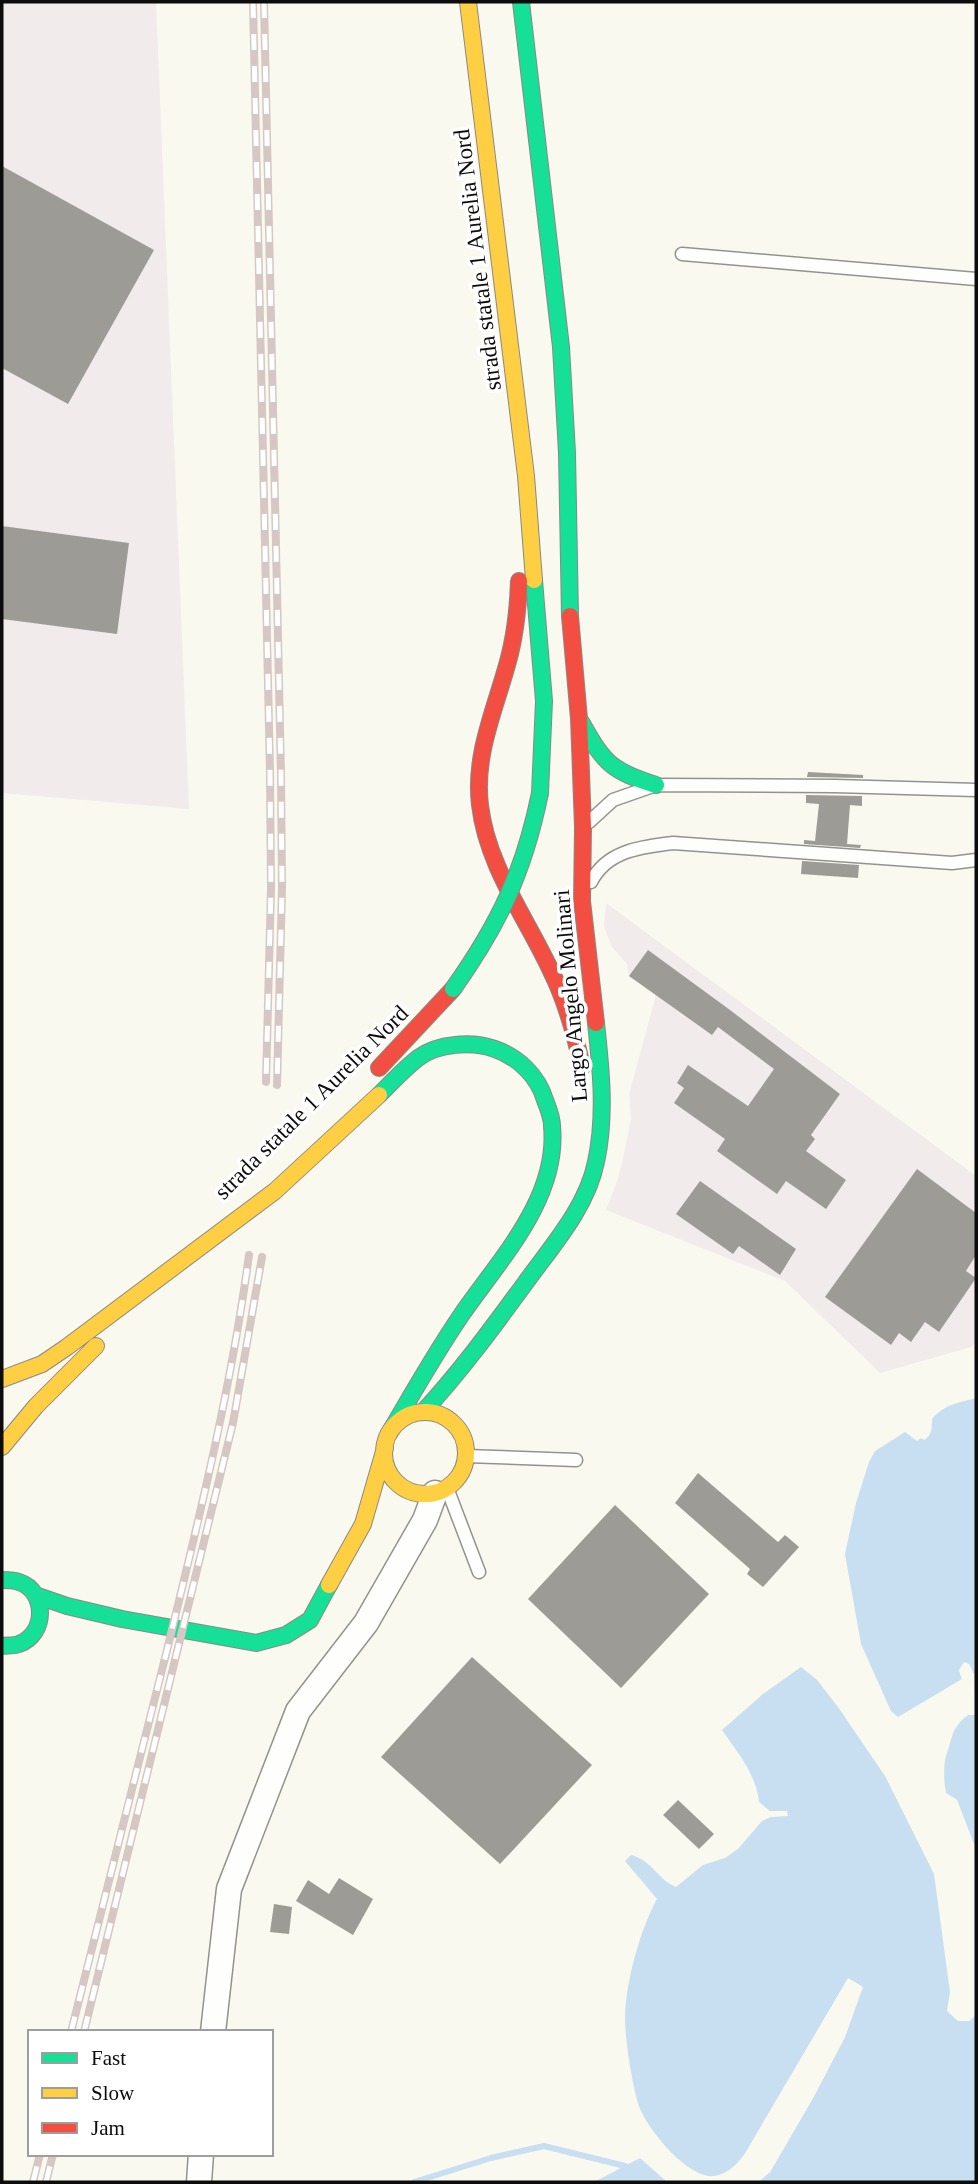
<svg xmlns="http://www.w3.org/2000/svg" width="978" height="2184" viewBox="0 0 978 2184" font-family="'Times New Roman',serif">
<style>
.industrial{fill:#f1ebec}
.water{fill:#c8def1}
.pier{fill:#faf9ef}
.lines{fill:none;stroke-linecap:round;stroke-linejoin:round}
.stream{stroke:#c8def1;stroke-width:6}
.building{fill:#9c9b96}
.lane-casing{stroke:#93938e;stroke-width:15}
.street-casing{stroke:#93938e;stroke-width:27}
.fast-casing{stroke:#8a8985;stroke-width:18}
.slow-casing{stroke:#8a8985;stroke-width:18}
.jam-casing{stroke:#8a8985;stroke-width:18}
.lane{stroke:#fefefd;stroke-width:12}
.street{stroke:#fefefd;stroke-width:24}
.fast{stroke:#16e098;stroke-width:16}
.slow{stroke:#ffcf43;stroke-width:16}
.jam{stroke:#f24e42;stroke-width:16}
.rail-casing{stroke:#d5c7c4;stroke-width:8}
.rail{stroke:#fff;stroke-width:5;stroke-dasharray:16;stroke-linecap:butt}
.fast-bridge-casing{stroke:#8a8985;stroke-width:18;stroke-linecap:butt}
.fast-bridge{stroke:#16e098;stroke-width:16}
.labels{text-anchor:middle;stroke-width:7;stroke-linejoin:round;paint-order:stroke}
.street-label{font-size:23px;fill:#0c0c0c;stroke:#fff}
</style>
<rect width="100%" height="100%" fill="#faf9ef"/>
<path class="industrial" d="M 2,2 L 156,2 L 189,809 L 2,793 Z
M 606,903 L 976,1176 L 976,1342 L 971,1347 L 880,1373 L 785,1281 L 606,1210 L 618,1179 L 625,1149 L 631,1118 L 629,1094 L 656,995 L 629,976 L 627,964 L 612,947 L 604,926 Z"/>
<path class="water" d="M 976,1398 L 976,1711 L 969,1664 L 959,1670 L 962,1679 L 898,1717 L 891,1711 L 861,1644 L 845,1554 L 856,1503 L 869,1462 L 875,1451 L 905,1432 L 917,1441 L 921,1438 L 924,1440 C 932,1436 932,1427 932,1419 C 945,1404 958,1403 976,1398 Z
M 801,1667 L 817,1680 L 838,1707 L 885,1776 L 934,1874 L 950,1992 L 947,2011 L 958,2021 L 969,2021 L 976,2015 L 976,2182 L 758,2182 L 770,2172 L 813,2098 L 845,2037 L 862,1987 L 848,1978 L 744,2155 C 736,2165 728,2174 714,2176 C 688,2179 647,2129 639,2106 C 632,2085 625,2039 625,2017 C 626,1981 640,1930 657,1899 L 625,1861 L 631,1855 C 653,1861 658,1880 676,1887 L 703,1865 L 725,1858 L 738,1849 L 762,1821 L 771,1817 L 788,1816 L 787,1811 L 770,1811 L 759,1802 C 756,1774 738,1753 722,1730 L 763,1694 Z
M 968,1715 L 976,1715 L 976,1849 L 957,1800 L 946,1793 C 941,1768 946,1730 968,1715 Z
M 640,2158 L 667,2182 L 594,2182 Z"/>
<path class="pier" d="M 964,1662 L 969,1664 L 974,1674 L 976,1715 L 968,1715 L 956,1723 L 944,1763 L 943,1779 L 946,1793 L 957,1800 L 976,1853 L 973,1850 L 954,1803 L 943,1795 L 940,1779 L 941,1763 L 953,1721 L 966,1712 L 972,1712 L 970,1675 L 965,1667 L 963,1670 L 966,1680 L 963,1683 L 959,1670 Z
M 853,1981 L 863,1987 L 845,2037 L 813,2098 L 770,2172 L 758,2182 L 754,2182 L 768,2169 L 810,2096 L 841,2036 L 858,1988 L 851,1984 Z"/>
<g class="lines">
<path class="stream" d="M 414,2182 L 491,2158 L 544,2146 L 625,2166"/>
</g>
<path class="building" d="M 2,166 L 154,250 L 68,404 L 2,368 Z
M 2,526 L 129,543 L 117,634 L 2,619 Z
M 808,772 L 863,775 L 863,778 L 807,777 Z
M 806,795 L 862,796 L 862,806 L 850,805 L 847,844 L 861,845 L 860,848 L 804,844 L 804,840 L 815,841 L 819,804 L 806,803 Z
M 802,861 L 859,865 L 858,878 L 801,874 Z
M 648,950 L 730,1010 L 840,1094 L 811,1135 L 815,1139 L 806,1151 L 846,1180 L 826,1209 L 786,1181 L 777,1194 L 717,1151 L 725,1139 L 674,1103 L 684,1088 L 677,1083 L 688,1065 L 748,1106 L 774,1069 L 718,1027 L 712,1035 L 629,976 Z
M 917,1169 L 976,1213 L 976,1255 L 966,1271 L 976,1278 L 939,1332 L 925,1322 L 911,1342 L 899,1333 L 891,1345 L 825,1297 Z
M 700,1181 L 796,1249 L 780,1275 L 739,1246 L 733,1254 L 676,1214 Z
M 698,1473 L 778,1542 L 785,1535 L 799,1547 L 763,1587 L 747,1574 L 750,1569 L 675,1503 Z
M 615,1505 L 709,1594 L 621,1688 L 528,1599 Z
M 472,1657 L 592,1765 L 500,1864 L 381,1757 Z
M 678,1800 L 714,1834 L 699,1849 L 663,1815 Z
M 339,1878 L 373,1899 L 353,1935 L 296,1901 L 308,1880 L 329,1894 Z
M 274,1904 L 292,1907 L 289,1934 L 270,1932 Z"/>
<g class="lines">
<defs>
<path id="lane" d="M 682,254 L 976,279
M 589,822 L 613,800 L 656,785 L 835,786 L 976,790
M 591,882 C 607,850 642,847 673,843 L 952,863 L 976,860
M 466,1456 L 576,1460
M 447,1488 L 479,1572"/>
<path id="street" d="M 213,2032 L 229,1889 L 298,1711 L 366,1623 L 425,1520 L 435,1493
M 199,2182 L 201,2154"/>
<path id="fast" d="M 521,2 L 561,347 L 567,453 L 570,616
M 534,580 L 544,701 L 540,793
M 581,722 C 604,763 611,771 656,785
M 379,1095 C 391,1083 404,1069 418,1058 C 438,1043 472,1041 495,1049 C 518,1057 538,1076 545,1100 C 548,1108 552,1117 552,1126 C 559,1198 500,1259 462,1314 C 436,1352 413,1392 390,1432
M 423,1412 C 461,1371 493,1327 526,1282 C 552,1246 587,1207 596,1162 C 606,1116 601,1069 596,1023
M 2,1580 C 7,1580 14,1580 19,1582 C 47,1591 47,1634 19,1644 C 14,1646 7,1645 2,1646
M 38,1596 L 67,1606 L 122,1619 L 256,1643 L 286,1635 L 310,1620 L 329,1585"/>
<path id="slow" d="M 468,2 L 526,476 L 534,580
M 2,1379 L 42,1364 L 67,1347 L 275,1191 L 379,1095
M384 1453a41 41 0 1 1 82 0a41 41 0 1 1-82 0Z
M 2,1447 L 36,1406 L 96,1346
M 329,1585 L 363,1524 L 385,1448"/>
<path id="jam" d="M 519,581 C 518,610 515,638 507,665 C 494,712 474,756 480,805 C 487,866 526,917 551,971 C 566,1001 575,1034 582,1067
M 570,616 L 579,719 L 583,827 L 582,901 L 596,1023
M 379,1068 L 453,989"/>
</defs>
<use href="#lane" class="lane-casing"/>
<use href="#street" class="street-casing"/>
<use href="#fast" class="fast-casing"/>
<use href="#slow" class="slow-casing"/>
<use href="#jam" class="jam-casing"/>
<use href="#lane" class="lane"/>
<use href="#street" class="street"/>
<use href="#fast" class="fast"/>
<use href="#slow" class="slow"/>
<use href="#jam" class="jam"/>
<defs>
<path id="rail" d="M 253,2 L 270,773 L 271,888 L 266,1082
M 264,2 L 281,774 L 282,889 L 277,1085
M 71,2032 C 103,1905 135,1777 167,1650 C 199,1519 231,1389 249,1255
M 84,2032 L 233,1423 L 262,1257
M 33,2182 L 40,2154
M 46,2182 L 53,2154"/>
</defs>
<use href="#rail" class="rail-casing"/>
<use href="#rail" class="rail"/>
<defs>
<path id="fast-bridge" d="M 453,989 C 499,924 524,872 540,793"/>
</defs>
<use href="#fast-bridge" class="fast-bridge-casing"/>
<use href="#fast-bridge" class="fast-bridge"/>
</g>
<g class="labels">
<g class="street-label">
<text transform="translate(477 260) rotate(-97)" y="8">strada statale 1 Aurelia Nord</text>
<text transform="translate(570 996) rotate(-95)" y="8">Largo Angelo Molinari</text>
<text transform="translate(311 1102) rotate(-45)" y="8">strada statale 1 Aurelia Nord</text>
</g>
</g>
<rect width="978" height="2184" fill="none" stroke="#0c0c0c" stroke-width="7"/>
<rect x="28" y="2030" width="245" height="126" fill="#ffffff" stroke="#9e9e9e" stroke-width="2"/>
<rect x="42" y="2053" width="35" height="10" fill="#16e098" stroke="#9e9e9e" stroke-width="2"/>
<text x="91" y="2065" font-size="21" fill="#0c0c0c">Fast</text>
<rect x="42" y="2088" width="35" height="10" fill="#ffcf43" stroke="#9e9e9e" stroke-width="2"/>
<text x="91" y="2100" font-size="21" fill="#0c0c0c">Slow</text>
<rect x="42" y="2123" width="35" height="10" fill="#f24e42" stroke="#9e9e9e" stroke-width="2"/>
<text x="91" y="2135" font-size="21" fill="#0c0c0c">Jam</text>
</svg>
